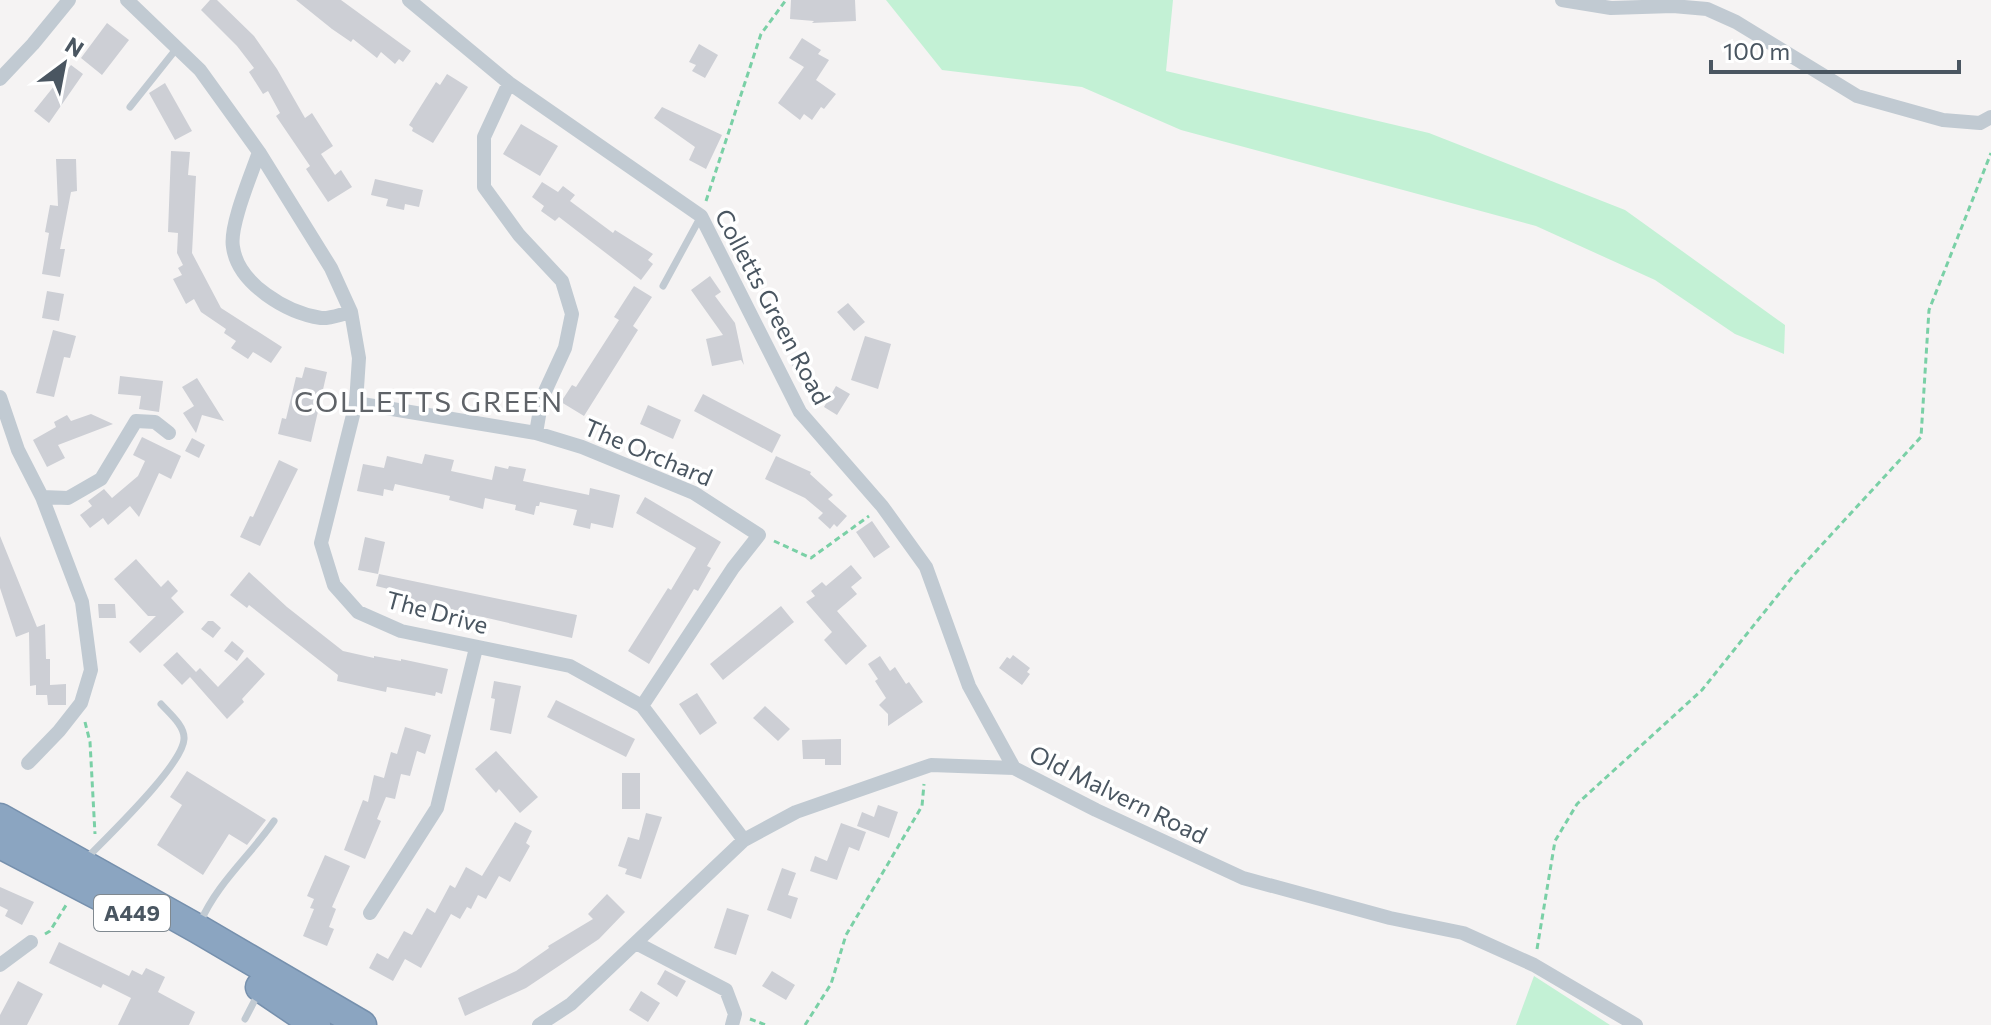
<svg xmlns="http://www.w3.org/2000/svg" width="1991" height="1025" viewBox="0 0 1991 1025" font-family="Commissioner,sans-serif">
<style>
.green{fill:#c3f1d5}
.building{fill:#cdcfd5}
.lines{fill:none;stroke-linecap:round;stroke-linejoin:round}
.highway-casing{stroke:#7690ad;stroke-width:31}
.path{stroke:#7ad0a6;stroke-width:3;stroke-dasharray:6 4;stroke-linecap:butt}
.lane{stroke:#c1cad2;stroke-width:7}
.street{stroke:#c1cad2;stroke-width:14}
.highway{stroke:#8ba5c1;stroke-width:28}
.labels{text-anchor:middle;stroke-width:7;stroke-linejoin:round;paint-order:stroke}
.shield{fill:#fff;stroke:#808990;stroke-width:2}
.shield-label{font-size:22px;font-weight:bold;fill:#4a5661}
.street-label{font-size:24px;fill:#4a5661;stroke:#fff}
.quarter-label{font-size:28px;letter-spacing:2px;fill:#5f6368;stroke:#fff}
</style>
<rect width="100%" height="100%" fill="#f5f3f3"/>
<path class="green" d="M 886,0 L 1173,0 L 1166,71 L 1429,133 L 1625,210 L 1785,325 L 1784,354 L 1735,334 L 1655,280 L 1536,226 L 1181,130 L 1082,87 L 942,70 Z
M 1534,976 L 1610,1025 L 1516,1025 Z"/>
<path class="building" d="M 210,0 L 217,0 L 254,36 L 277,69 L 305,118 L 312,113 L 333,146 L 321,154 L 335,175 L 341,170 L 352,187 L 328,202 L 306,169 L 310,166 L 276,116 L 280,113 L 268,91 L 263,94 L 249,72 L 254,68 L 237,46 L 201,10 Z
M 296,0 L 341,0 L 411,51 L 403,62 L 399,59 L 395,64 L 381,52 L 377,58 L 353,39 L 351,42 L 332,29 Z
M 791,0 L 855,0 L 856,21 L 812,23 L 814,21 L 790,19 Z
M 107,23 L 129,40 L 102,75 L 81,58 Z
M 802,38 L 821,50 L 818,54 L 829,60 L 816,80 L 836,94 L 824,109 L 821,107 L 812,120 L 804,114 L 800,120 L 778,103 L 804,67 L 789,58 Z
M 699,44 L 718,55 L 705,78 L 692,71 L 696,65 L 689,62 Z
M 71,65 L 83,74 L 49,123 L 34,111 Z
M 447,74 L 468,87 L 433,143 L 412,131 L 413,128 L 409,125 L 436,82 L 440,85 Z
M 165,83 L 192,131 L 175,140 L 149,93 Z
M 662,107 L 722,135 L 706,169 L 689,160 L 695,147 L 654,118 Z
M 521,124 L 558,146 L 540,176 L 503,154 Z
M 171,151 L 190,152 L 188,175 L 196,176 L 192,253 L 221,308 L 282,347 L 271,363 L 253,352 L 248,359 L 231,348 L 236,341 L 224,333 L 226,329 L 201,312 L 194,299 L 186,304 L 173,279 L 182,275 L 178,268 L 183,265 L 177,253 L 178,233 L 168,232 Z
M 56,159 L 76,159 L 77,191 L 71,192 L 60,249 L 65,249 L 60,277 L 42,274 L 49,233 L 45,232 L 50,205 L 58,206 Z
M 375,179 L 423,190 L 419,207 L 405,204 L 404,210 L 386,206 L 388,199 L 371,195 Z
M 542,182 L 558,192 L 563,186 L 575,195 L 570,201 L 613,233 L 615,230 L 653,254 L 648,260 L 653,264 L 641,280 L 559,217 L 555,221 L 541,211 L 544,206 L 532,197 Z
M 710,276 L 721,292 L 715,296 L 735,323 L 744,365 L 741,360 L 712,366 L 706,339 L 723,335 L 691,290 Z
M 634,286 L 652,297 L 633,326 L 638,330 L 584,416 L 561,402 L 572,385 L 576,387 L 619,320 L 614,317 Z
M 47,291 L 64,294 L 59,321 L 42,318 Z
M 848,303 L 865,322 L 854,331 L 837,312 Z
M 53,330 L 76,336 L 70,358 L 64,357 L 54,397 L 36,393 Z
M 865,336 L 891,344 L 878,389 L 851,380 Z
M 798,352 L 808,367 L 798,374 L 788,359 Z
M 305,367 L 327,372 L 311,442 L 278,434 L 282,418 L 286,419 L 296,377 L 302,378 Z
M 120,376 L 163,381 L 159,412 L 139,409 L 141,396 L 118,394 Z
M 197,378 L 224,421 L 202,415 L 196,433 L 183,413 L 194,406 L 182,387 Z
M 836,386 L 850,394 L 837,415 L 824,407 Z
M 703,394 L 781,435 L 772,453 L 694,411 Z
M 648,405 L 681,420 L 673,439 L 640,424 Z
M 91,414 L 113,424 L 58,445 L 65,458 L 47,467 L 33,440 L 56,427 L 54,422 L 67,415 L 71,421 Z
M 142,437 L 181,456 L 171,479 L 159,473 L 139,517 L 130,506 L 108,525 L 103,518 L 90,528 L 80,515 L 92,506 L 88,501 L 104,489 L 112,498 L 138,476 L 145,461 L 133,455 Z
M 192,438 L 205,445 L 199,458 L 185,451 Z
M 425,454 L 454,460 L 451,471 L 492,480 L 495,466 L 508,469 L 509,466 L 526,469 L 523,481 L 589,495 L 590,488 L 620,495 L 613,528 L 591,523 L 590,529 L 573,525 L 577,510 L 540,502 L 539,506 L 536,506 L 534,515 L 515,510 L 516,505 L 485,498 L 483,509 L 449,500 L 450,496 L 395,484 L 393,491 L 384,489 L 383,496 L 357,491 L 363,464 L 384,468 L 387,456 L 422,464 Z
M 776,456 L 811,472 L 810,474 L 833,495 L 828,499 L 847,516 L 837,527 L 834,524 L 830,529 L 818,518 L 823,513 L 805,498 L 765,479 Z
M 279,460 L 298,469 L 260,546 L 240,537 L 250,516 L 253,517 Z
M 645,497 L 721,542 L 707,566 L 711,568 L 698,591 L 694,589 L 649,664 L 628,651 L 668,588 L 671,590 L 696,548 L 636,513 Z
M 872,521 L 890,547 L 874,558 L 856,532 Z
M 0,536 L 37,627 L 45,624 L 46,659 L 50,659 L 50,685 L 66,684 L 66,705 L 48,705 L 47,695 L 36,695 L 36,685 L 30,686 L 29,632 L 16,637 L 0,588 Z
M 365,537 L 385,542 L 378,574 L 358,570 Z
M 136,559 L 161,587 L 168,580 L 178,591 L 171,598 L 184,612 L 140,653 L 129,642 L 156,616 L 148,616 L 114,579 Z
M 851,565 L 862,578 L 851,587 L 857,594 L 837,611 L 867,646 L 846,665 L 824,640 L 832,632 L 806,602 L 815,596 L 811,591 L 822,582 L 826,586 Z
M 249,572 L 287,607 L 343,651 L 374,658 L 374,656 L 401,661 L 401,659 L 448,669 L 442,694 L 436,692 L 435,696 L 387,687 L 386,692 L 337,681 L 338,675 L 249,605 L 247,608 L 230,595 Z
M 379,574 L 577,615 L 572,638 L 483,617 L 439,609 L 438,612 L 402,604 L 405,593 L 376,586 Z
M 98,604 L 115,604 L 116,618 L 99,618 Z
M 781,606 L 794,622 L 723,680 L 710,664 Z
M 208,621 L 213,621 L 221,628 L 213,638 L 201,629 Z
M 232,641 L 244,651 L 237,661 L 224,651 Z
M 177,652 L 196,672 L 200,668 L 218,687 L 247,657 L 265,674 L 242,699 L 244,702 L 227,719 L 190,677 L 182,685 L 163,665 Z
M 1013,655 L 1030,668 L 1027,672 L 1030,674 L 1022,685 L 999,668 L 1007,657 L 1010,659 Z
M 880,656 L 890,671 L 895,667 L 906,684 L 909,682 L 923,702 L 888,726 L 888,714 L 879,705 L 886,698 L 875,681 L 878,679 L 868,664 Z
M 494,681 L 521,686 L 511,734 L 490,730 L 495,699 L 491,698 Z
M 697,693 L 717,723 L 700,735 L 679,704 Z
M 556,700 L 635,739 L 626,757 L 547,717 Z
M 765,706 L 790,729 L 778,741 L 753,718 Z
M 405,727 L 431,735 L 425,754 L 417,751 L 410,776 L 401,774 L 395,799 L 386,797 L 377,819 L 381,821 L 365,859 L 344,850 L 363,800 L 368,802 L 374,775 L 384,778 L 391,752 L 397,754 Z
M 841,739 L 841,765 L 825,765 L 825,759 L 803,759 L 802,740 Z
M 496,751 L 538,797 L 520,813 L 499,789 L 496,793 L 475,769 Z
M 187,771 L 266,820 L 247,845 L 229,834 L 203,875 L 157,845 L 182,805 L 170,797 Z
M 622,773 L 640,773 L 640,809 L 622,809 Z
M 878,805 L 898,812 L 889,838 L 857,826 L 862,812 L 874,817 Z
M 646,813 L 662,817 L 641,879 L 625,874 L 627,869 L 618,866 L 628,837 L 639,840 Z
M 515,822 L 532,831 L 526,843 L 530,846 L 510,882 L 499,876 L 486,899 L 478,895 L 471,909 L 467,907 L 460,919 L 451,914 L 421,968 L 405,959 L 393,981 L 369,968 L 377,953 L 388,959 L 404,931 L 412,935 L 427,908 L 435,913 L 450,885 L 455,888 L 466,867 L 482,876 Z
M 841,823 L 866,832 L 859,851 L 849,847 L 837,880 L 810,871 L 815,856 L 827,861 Z
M 325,855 L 350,866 L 332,907 L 336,909 L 329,927 L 334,929 L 327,946 L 303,936 L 314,909 L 310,908 L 314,899 L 307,896 Z
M 782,868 L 796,873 L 788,895 L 798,898 L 791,919 L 767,910 Z
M 0,887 L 34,902 L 22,925 L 5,916 L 8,910 L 0,906 Z
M 607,894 L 625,912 L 599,939 L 526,988 L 465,1016 L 458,998 L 516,971 L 549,948 L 548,946 L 593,919 L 588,914 Z
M 727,908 L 749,915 L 736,955 L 714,948 Z
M 59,942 L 129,976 L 132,970 L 142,975 L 146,968 L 165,977 L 158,992 L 195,1012 L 189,1025 L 118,1025 L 131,998 L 103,984 L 101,988 L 49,963 Z
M 665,970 L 686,981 L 677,997 L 657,984 Z
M 772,971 L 795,985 L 786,1000 L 762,986 Z
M 18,981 L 43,994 L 27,1025 L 0,1025 L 0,1015 Z
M 641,991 L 660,1003 L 648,1022 L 629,1010 Z"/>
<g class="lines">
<defs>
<path id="highway" d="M 0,818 L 198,929 L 362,1025
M 0,844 L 123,908
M 260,987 L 316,1025"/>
</defs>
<use href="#highway" class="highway-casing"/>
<path class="path" d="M 706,201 L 761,34 L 786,0
M 774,541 L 811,558 L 869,516
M 85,722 L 90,742 L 95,834
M 45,934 L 50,931 L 68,902
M 1537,949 L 1555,841 L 1577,804 L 1702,690 L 1794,575 L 1921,437 L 1929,310 L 1991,153
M 750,1019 L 766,1025
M 805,1025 L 831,984 L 846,935 L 922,806 L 924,784"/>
<path class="lane" d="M 130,107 L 177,48
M 663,286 L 700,218
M 86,859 C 106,838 183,765 184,739 C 185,726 169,713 161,704
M 200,923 C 217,883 250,856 274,821
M 245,1019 L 259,992"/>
<path class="street" d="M 127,0 L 200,70 L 259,152 L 331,268 L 351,312 L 359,358 L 356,403 L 321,543 L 334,585 L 358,612 L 401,631 L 570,666 L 642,706 L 744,840
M 409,0 L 509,83 L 701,216 L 800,412 L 882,506 L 926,567 L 969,686 L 1014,768
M 1562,0 L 1611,8 L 1673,6 L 1707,9 L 1736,22 L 1857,96 L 1943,120 L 1980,123 L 1991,117
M 0,79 L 33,44 L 69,0
M 509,83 L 484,137 L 484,187 L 519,235 L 562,281 L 572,314 L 565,348 L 542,398 L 536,433
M 259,152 C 252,173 229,226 233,247 C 238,284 287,313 321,318 C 330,319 341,314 351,312
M 0,397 L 18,450 L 42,497 L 82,602 L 91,670 L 81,703 L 59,731 L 28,763
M 356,403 L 536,433 L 582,447 L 694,493 L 759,535 L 733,568 L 642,706
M 42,497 L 68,498 L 101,479 L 136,421 L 155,422 L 169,433
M 370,913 L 437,808 L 476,648
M 636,943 L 726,990 L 735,1014 L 732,1025
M 0,965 L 31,942
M 539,1025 L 571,1004 L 744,840 L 796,812 L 931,765 L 1014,768 L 1096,810 L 1243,878 L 1390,918 L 1463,933 L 1534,965 L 1636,1025"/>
<use href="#highway" class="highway"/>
</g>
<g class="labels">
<rect class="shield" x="94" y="895" width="76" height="36" rx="6"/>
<g class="shield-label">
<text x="132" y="921">A449</text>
</g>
<g class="street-label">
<text transform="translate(772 307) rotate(62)" y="8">Colletts Green Road</text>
<text transform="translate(648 453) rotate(23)" y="8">The Orchard</text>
<text transform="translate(437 613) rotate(15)" y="8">The Drive</text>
<text transform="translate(1118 795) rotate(26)" y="8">Old Malvern Road</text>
</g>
<g class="quarter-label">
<text x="429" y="412">COLLETTS GREEN</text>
</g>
</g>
<g transform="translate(64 64) rotate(32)" stroke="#ffffff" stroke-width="6" paint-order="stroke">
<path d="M0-6L14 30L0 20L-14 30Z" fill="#4a5661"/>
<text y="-12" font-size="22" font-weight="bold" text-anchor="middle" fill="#4a5661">N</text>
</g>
<path d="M1711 60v12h248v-12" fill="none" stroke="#4a5661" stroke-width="4"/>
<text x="1723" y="60" font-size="24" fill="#4a5661" stroke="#ffffff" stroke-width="6" paint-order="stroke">100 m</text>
</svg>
